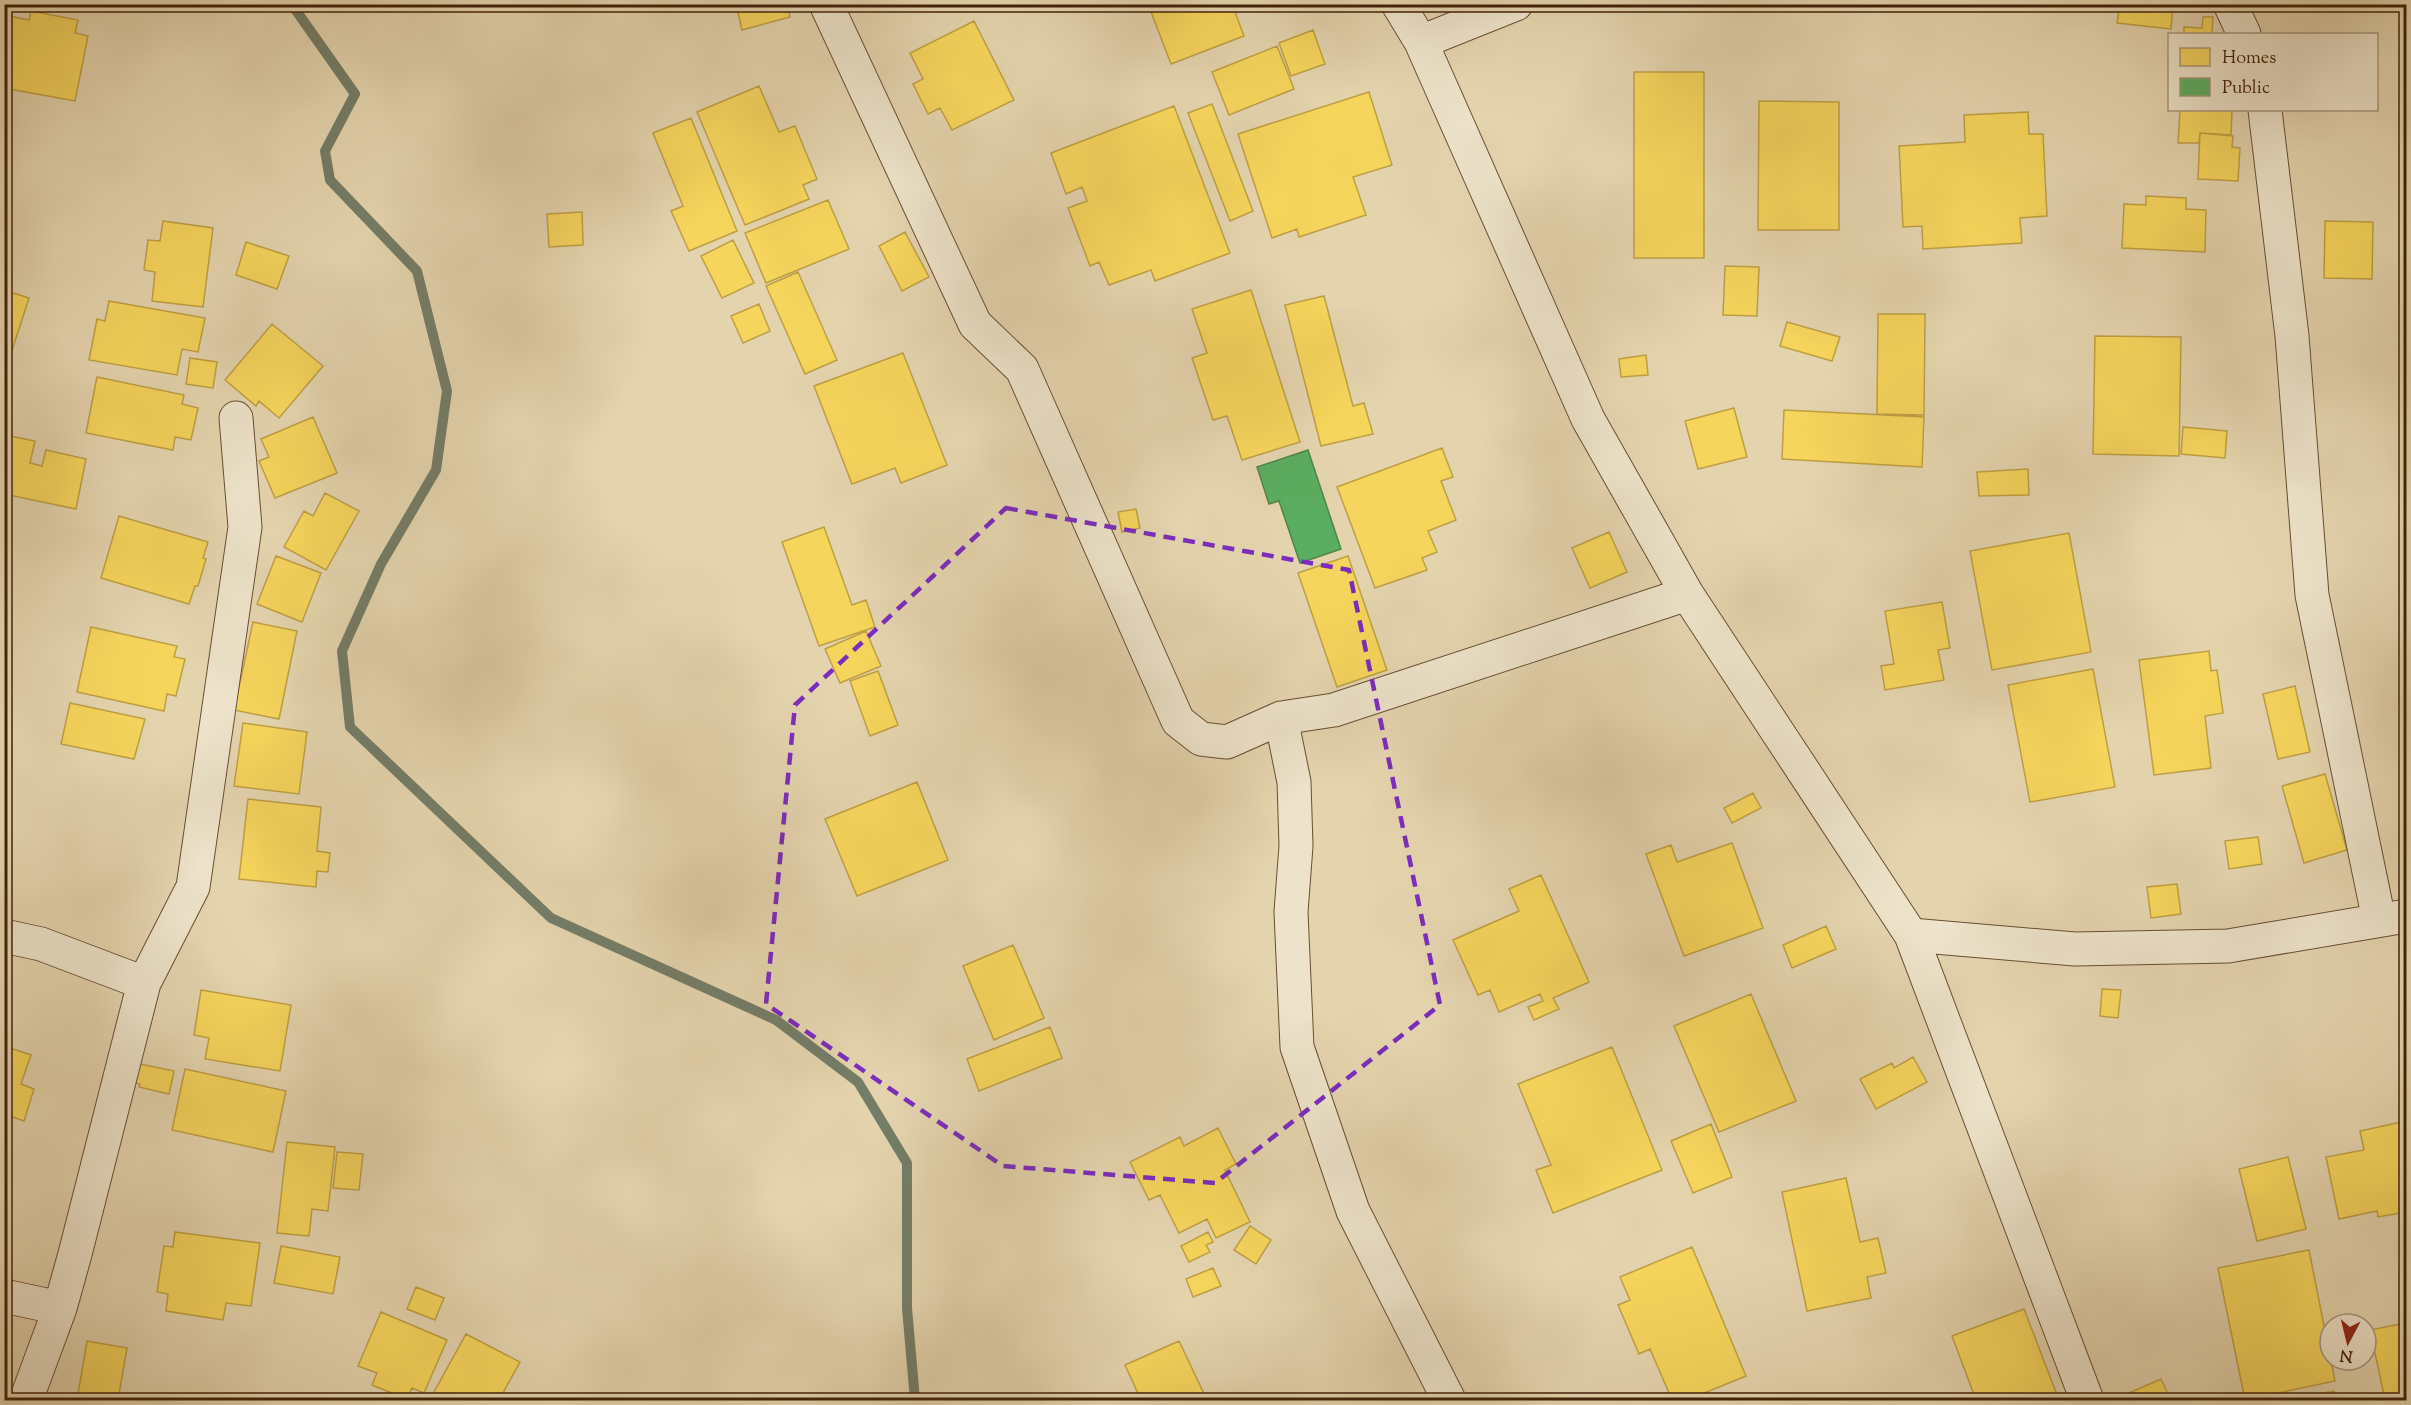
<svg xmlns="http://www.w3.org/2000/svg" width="2411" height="1405" viewBox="0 0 2411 1405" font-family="'Sorts Mill Goudy',serif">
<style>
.homes{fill:#f6d55c;stroke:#bf9f43;stroke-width:1.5}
.public{fill:#5aae61;stroke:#528446;stroke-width:1.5}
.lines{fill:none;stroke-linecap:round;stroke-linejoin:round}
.stream{stroke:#747d67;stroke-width:10}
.minor-casing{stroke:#694e32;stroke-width:35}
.minor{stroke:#ede3ca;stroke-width:33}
.marked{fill:none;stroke:#7b2cbf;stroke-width:4.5;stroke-dasharray:12 8;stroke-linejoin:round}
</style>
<rect width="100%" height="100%" fill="#e4d4ae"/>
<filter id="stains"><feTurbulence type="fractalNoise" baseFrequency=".00333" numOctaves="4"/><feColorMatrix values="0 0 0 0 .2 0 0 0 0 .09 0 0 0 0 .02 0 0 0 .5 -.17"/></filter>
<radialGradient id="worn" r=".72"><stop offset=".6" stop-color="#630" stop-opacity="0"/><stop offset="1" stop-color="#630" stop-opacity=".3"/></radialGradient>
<path class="homes" d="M 736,4 L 787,4 L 790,17 L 742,30 Z
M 1148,4 L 1232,4 L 1244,36 L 1171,64 Z
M 2120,4 L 2173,4 L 2171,29 L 2117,23 Z
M 31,11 L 78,20 L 75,33 L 88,36 L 75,101 L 4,88 L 4,15 L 29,20 Z
M 2203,17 L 2213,17 L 2212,33 L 2229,34 L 2184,34 L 2184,27 L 2202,28 Z
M 974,21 L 1014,100 L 952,130 L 940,108 L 928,114 L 913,84 L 923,79 L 910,53 Z
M 1313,30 L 1325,64 L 1291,76 L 1279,43 Z
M 1277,46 L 1294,89 L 1229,115 L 1212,72 Z
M 1634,72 L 1704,72 L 1704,258 L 1634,258 Z
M 759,86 L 779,132 L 795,126 L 817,179 L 803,185 L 809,199 L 745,225 L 697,112 Z
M 1369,92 L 1392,165 L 1353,177 L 1366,215 L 1299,237 L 1297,229 L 1272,238 L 1238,134 Z
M 1759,101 L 1839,102 L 1839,230 L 1758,230 Z
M 1212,104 L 1253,211 L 1230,221 L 1188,113 Z
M 1174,106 L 1230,253 L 1155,281 L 1151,270 L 1109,285 L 1099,262 L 1090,266 L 1068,208 L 1087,201 L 1082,187 L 1066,194 L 1051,153 Z
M 2180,110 L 2232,110 L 2231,135 L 2200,133 L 2199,143 L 2178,143 Z
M 2028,112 L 2029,134 L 2043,134 L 2047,216 L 2020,218 L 2022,243 L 1923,249 L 1922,226 L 1903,227 L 1899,146 L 1965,142 L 1964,115 Z
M 691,118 L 737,231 L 689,251 L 671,211 L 683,206 L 653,133 Z
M 2200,133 L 2233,136 L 2232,147 L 2240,148 L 2238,181 L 2198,179 Z
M 2146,196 L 2186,198 L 2186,209 L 2206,210 L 2205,252 L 2122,248 L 2124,204 L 2146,205 Z
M 828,200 L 849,249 L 766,283 L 745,233 Z
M 582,212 L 583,245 L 549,247 L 547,214 Z
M 163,221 L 213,228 L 203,307 L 152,301 L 155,272 L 144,270 L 148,240 L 160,241 Z
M 2325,221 L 2373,222 L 2372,279 L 2324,278 Z
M 905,232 L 929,277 L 902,291 L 879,246 Z
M 733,240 L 754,283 L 722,298 L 701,256 Z
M 246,242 L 289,256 L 277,289 L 236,275 Z
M 1725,266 L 1759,267 L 1757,316 L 1723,315 Z
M 798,272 L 837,360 L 805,374 L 766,286 Z
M 4,290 L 29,298 L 4,375 Z
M 1251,290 L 1300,442 L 1242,460 L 1227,416 L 1213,420 L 1192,358 L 1207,353 L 1192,309 Z
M 1324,296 L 1353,406 L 1364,403 L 1373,434 L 1321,446 L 1285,305 Z
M 109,301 L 205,318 L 198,352 L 182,349 L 177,375 L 89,360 L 97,319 L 105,321 Z
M 759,304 L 770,331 L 743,343 L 731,316 Z
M 1878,314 L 1925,314 L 1924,415 L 1877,414 Z
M 1787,322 L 1840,337 L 1832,361 L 1780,346 Z
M 272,324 L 323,366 L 279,418 L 259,401 L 256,406 L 225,380 Z
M 2095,336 L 2181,337 L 2179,456 L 2093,454 Z
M 903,353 L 947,465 L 901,483 L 895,468 L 852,484 L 814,386 Z
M 1646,355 L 1648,375 L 1621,377 L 1619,359 Z
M 190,358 L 217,362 L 213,388 L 186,384 Z
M 97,377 L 184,395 L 182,404 L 198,408 L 191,440 L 175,437 L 173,450 L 86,433 Z
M 1734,408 L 1747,457 L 1698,469 L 1685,421 Z
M 1784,410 L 1924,417 L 1922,467 L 1782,459 Z
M 313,417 L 337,473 L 275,498 L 259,461 L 269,457 L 261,439 Z
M 2183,427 L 2227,431 L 2225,458 L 2181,454 Z
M 5,435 L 35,441 L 30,463 L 42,466 L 46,450 L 86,459 L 76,509 L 4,494 Z
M 1442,448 L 1453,477 L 1441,481 L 1456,520 L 1428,531 L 1437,552 L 1422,558 L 1427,570 L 1375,588 L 1337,487 Z
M 2028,469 L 2029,495 L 1979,496 L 1977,472 Z
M 325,493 L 359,511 L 326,570 L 284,547 L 304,511 L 313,516 Z
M 1136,509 L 1140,528 L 1122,532 L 1118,512 Z
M 119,516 L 208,542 L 203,558 L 206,559 L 198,586 L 195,586 L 189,604 L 101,578 Z
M 824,527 L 852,605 L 866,600 L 875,627 L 819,646 L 782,542 Z
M 1609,532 L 1627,572 L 1590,588 L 1572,548 Z
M 2069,533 L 2091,652 L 1992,670 L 1970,551 Z
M 276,556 L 321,573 L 302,622 L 257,604 Z
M 1348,556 L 1387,670 L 1337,687 L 1298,573 Z
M 1942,602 L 1950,648 L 1938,650 L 1944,680 L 1885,690 L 1881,666 L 1894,664 L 1885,611 Z
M 253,622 L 297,631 L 279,719 L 234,710 Z
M 91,627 L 177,646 L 174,657 L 185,659 L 176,696 L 167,694 L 164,711 L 77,692 Z
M 866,631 L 881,666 L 840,683 L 825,649 Z
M 2209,651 L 2211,671 L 2217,670 L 2223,713 L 2205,716 L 2211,768 L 2154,775 L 2139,660 Z
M 2093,669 L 2115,787 L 2030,802 L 2008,685 Z
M 878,671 L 898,725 L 870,736 L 850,681 Z
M 2295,686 L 2310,752 L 2278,759 L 2263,694 Z
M 70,703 L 145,719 L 134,759 L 61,744 Z
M 243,723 L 307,732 L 299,794 L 234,786 Z
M 2325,774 L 2347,850 L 2304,863 L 2282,786 Z
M 917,782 L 948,860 L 857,896 L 825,819 Z
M 1753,793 L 1761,808 L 1732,823 L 1724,808 Z
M 248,799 L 321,807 L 317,851 L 330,853 L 328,872 L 317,871 L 316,887 L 239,879 Z
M 2258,837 L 2262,864 L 2229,869 L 2225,841 Z
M 1732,843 L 1763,928 L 1684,956 L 1646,854 L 1671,845 L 1677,862 Z
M 1541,875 L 1589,982 L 1553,998 L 1559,1009 L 1534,1020 L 1528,1007 L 1543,1001 L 1540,994 L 1499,1012 L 1490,990 L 1478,995 L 1453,940 L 1519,911 L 1509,889 Z
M 2177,884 L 2181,914 L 2151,918 L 2147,887 Z
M 1826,926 L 1836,949 L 1792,968 L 1783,945 Z
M 1013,945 L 1044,1018 L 994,1040 L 963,966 Z
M 2102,989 L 2121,990 L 2118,1018 L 2100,1016 Z
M 201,990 L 291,1005 L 280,1071 L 205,1059 L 209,1038 L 194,1035 Z
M 1751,994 L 1796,1101 L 1719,1132 L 1674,1026 Z
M 1050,1027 L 1062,1058 L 979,1091 L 967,1059 Z
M 4,1046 L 31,1055 L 21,1084 L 34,1089 L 24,1121 L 4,1114 Z
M 1612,1047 L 1662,1170 L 1553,1213 L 1536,1170 L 1551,1165 L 1518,1084 Z
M 1913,1057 L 1927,1082 L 1876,1109 L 1860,1079 L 1892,1063 L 1894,1068 Z
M 140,1064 L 174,1071 L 169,1094 L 139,1087 L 140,1084 L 135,1083 Z
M 185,1069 L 286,1091 L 273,1152 L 172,1130 Z
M 2406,1121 L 2406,1212 L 2378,1217 L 2377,1211 L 2339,1219 L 2326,1157 L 2364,1150 L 2360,1131 Z
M 1711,1124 L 1732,1177 L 1693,1193 L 1671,1141 Z
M 1218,1128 L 1236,1164 L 1225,1170 L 1250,1222 L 1216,1238 L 1207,1219 L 1179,1233 L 1160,1195 L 1149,1200 L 1130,1162 L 1180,1137 L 1184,1146 Z
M 287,1142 L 335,1147 L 328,1211 L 312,1209 L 309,1236 L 277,1233 Z
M 337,1152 L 363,1154 L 359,1190 L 333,1188 Z
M 2288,1157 L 2306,1229 L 2257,1241 L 2239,1169 Z
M 1846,1178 L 1860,1242 L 1878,1238 L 1886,1273 L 1867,1277 L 1871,1298 L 1807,1311 L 1782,1192 Z
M 1250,1226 L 1271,1240 L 1256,1264 L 1234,1250 Z
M 175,1232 L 260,1243 L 251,1306 L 226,1303 L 223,1320 L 166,1311 L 168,1294 L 157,1292 L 164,1246 L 173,1247 Z
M 1208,1232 L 1213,1242 L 1206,1245 L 1210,1252 L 1189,1262 L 1181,1246 Z
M 281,1246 L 340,1257 L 333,1294 L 274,1283 Z
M 1692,1247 L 1746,1376 L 1687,1400 L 1672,1400 L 1650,1349 L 1639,1354 L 1618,1305 L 1630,1300 L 1620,1277 Z
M 2309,1250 L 2335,1381 L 2245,1400 L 2218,1268 Z
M 1213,1268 L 1221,1286 L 1193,1297 L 1186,1279 Z
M 416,1287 L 444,1298 L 435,1320 L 407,1309 Z
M 2024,1309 L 2059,1400 L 1976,1400 L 1952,1336 Z
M 381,1312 L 447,1340 L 424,1393 L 412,1388 L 407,1399 L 372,1385 L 377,1373 L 358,1366 Z
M 2406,1323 L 2406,1400 L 2385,1400 L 2370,1330 Z
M 466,1334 L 520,1362 L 499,1400 L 449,1400 L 434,1392 Z
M 87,1341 L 127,1348 L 118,1400 L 77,1400 Z
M 1179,1341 L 1207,1400 L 1141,1400 L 1125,1365 Z
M 2161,1379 L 2171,1400 L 2132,1400 L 2129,1393 Z
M 2334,1391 L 2336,1400 L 2284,1400 Z"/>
<path class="public" d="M 1308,450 L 1341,549 L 1300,563 L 1279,501 L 1269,504 L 1257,467 Z"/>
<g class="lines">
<path class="stream" d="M 299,4 L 295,9 L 355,94 L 325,151 L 330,180 L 417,271 L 447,391 L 436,470 L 381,564 L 342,651 L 350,727 L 551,918 L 776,1020 L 858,1082 L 907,1163 L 907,1308 L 915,1400"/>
<defs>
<path id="minor" d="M 826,4 L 975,324 L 1022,369 L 1178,721 L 1201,739 L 1227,742 L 1281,718 L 1334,710 L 1687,594
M 1398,4 L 1421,42 L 1588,419 L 1687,594 L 1911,935 L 2075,949 L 2228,946 L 2406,916
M 2230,4 L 2244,34
M 1421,42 L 1516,4
M 2265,110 L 2292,336 L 2312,595 L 2379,920
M 1281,718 L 1294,782 L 1296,846 L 1291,912 L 1297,1047 L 1353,1211 L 1449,1400
M 1911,935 L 2087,1400
M 4,936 L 41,944 L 144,983
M 4,1296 L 60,1308
M 26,1400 L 60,1308 L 75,1254 L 144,983 L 193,887 L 245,527 L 236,418"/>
</defs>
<use href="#minor" class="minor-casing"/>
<use href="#minor" class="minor"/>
</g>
<path class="marked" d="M 1006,508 L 1349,570 L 1440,1005 L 1215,1183 L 1003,1166 L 766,1004 L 795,705 Z"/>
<rect width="2411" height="1405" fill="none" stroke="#e4d4ae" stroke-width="24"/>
<rect x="6" y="6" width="2399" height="1393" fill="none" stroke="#402208" stroke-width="3"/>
<rect x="12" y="12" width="2387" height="1381" fill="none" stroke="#402208" stroke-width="1.5"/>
<rect x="2168" y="33" width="210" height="78" fill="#ede3ca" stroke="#a8967c" stroke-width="1.5"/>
<rect x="2180" y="48" width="30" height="18" fill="#f6d55c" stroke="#a8967c" stroke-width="1.5"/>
<text x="2222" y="63" font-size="18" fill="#402208">Homes</text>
<rect x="2180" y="78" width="30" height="18" fill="#5aae61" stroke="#a8967c" stroke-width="1.5"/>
<text x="2222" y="93" font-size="18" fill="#402208">Public</text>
<g transform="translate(2348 1342) rotate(187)"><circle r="28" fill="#ede3ca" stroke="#a8967c" stroke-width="1.5"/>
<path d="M0-4.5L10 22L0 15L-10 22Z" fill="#8f2418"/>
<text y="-9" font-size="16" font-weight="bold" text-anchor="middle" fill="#402208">N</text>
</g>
<rect width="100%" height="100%" filter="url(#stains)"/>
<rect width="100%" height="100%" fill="url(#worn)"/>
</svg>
